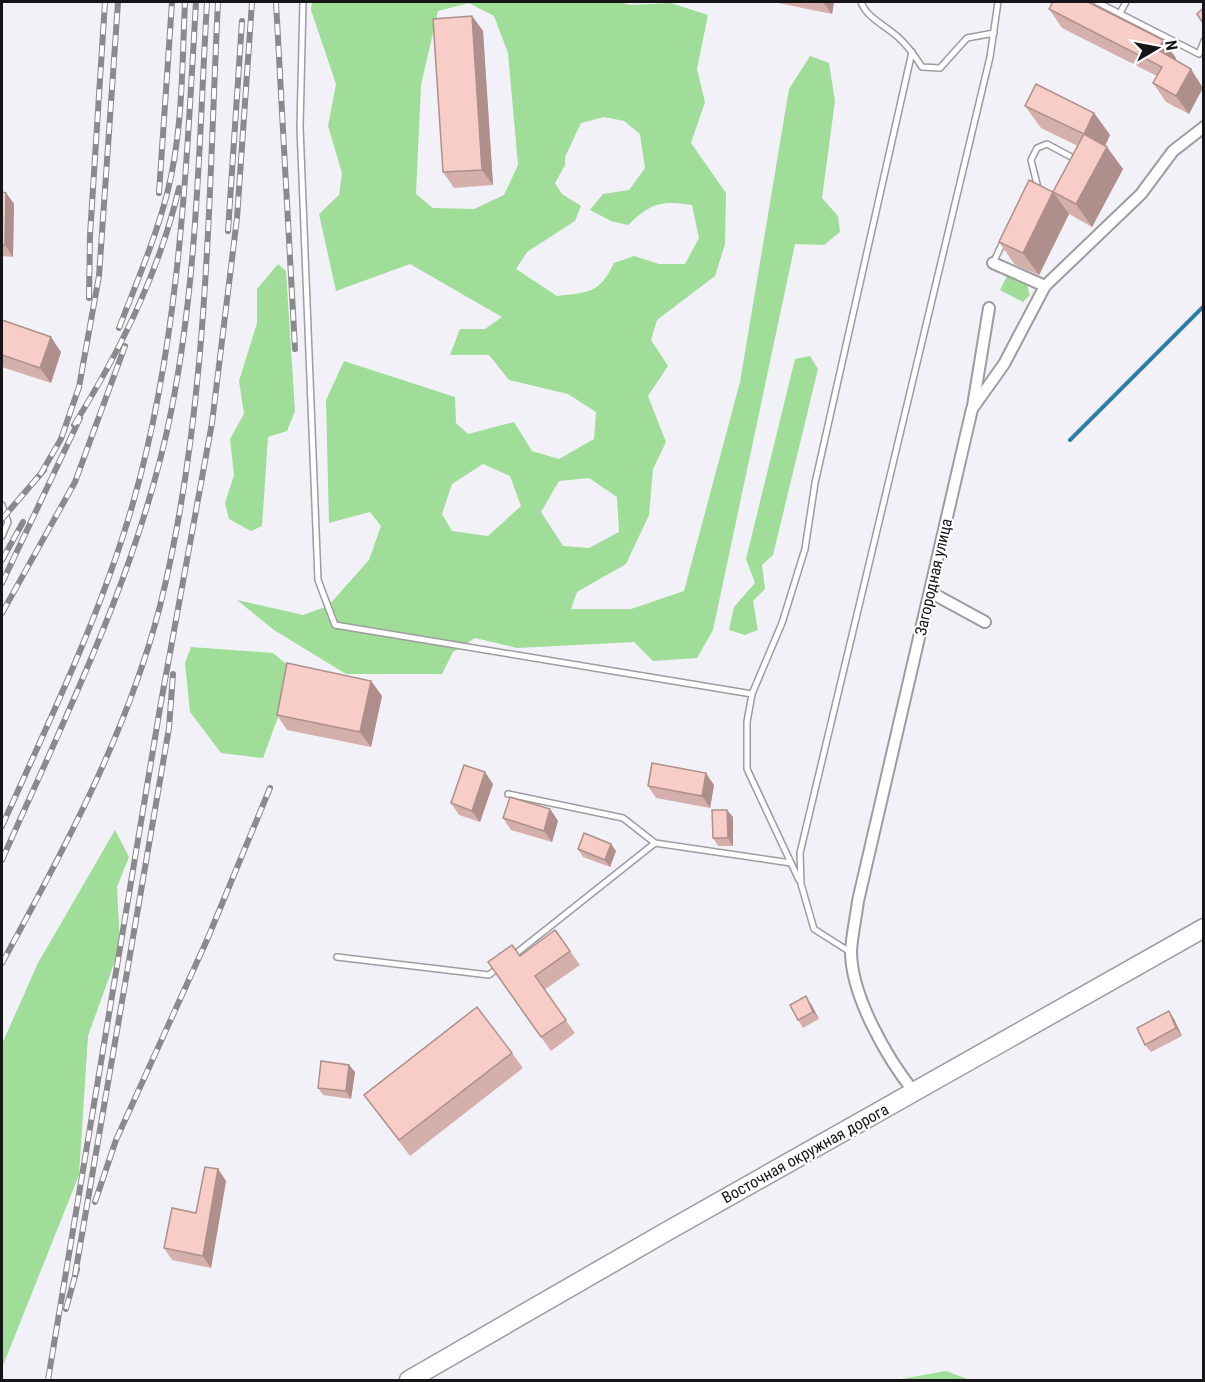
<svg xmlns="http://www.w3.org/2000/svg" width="1205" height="1382" viewBox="0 0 1205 1382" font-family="'Roboto Condensed',sans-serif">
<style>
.green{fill:#9fdd99;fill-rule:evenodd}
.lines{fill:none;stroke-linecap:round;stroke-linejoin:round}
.stream{stroke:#2f7da2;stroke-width:4}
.service-casing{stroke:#9c9ca1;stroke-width:8}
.minor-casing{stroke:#9c9ca1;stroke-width:14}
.primary-casing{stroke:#9c9ca1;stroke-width:21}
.service{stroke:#fff;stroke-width:5}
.minor{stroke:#fff;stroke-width:10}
.primary{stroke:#fff;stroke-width:18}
.rail-casing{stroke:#8a898d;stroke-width:6}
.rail{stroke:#fff;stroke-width:4;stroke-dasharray:11;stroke-linecap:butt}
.wall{fill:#d5afab}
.shaded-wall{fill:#ae8f8b}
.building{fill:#f8ccc7;stroke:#ae8f8b;stroke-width:1.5}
.labels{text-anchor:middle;stroke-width:4.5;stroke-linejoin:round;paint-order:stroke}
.street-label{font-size:16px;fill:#151517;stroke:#fff}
</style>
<rect width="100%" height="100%" fill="#f2f1f7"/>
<path class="green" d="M 312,2 L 620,2 L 630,5 L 671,3 L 708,15 L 697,69 L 705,102 L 691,143 L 726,193 L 725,244 L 715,276 L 657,320 L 651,340 L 668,366 L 648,396 L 666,442 L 653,469 L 649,515 L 626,564 L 577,592 L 571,609 L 631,609 L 684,591 L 740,382 L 789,89 L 810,56 L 829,63 L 835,101 L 822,198 L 838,216 L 840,232 L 824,245 L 795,244 L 713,630 L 697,658 L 653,661 L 634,642 L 517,648 L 475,638 L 453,652 L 442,674 L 346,674 L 274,630 L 237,600 L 303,615 L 328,606 L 369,560 L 381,526 L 370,512 L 329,523 L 326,400 L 344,361 L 455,397 L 456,423 L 468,434 L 514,422 L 532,451 L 559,459 L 594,439 L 596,412 L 568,394 L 509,380 L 489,355 L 450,355 L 460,329 L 485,329 L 502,317 L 410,264 L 336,291 L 319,214 L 339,195 L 342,173 L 328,126 L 336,84 L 311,10 ZM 469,3 L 494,16 L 508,53 L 518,165 L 504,195 L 474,209 L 433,208 L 416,194 L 421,85 L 438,11 ZM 604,117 L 624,121 L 640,134 L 645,168 L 629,190 L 603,194 L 590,210 L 611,221 L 628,225 C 651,203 661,200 692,205 L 699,238 L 685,264 L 659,264 L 634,256 L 614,263 C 599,294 589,292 557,296 L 516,269 L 527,252 L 575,221 L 581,206 L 562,194 L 555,183 L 565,165 L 565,157 L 581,123 ZM 483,464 L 510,476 L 521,506 L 488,536 L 452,531 L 442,514 L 452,484 ZM 589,478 L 617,497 L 619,532 L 589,548 L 563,546 L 541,512 L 559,481 Z
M 278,264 L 286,271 L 295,411 L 287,431 L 268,437 L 262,526 L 251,531 L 229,519 L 225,503 L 234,475 L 230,439 L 244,414 L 239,381 L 257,323 L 257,289 Z
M 1007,276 L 1027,285 L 1030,295 L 1023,302 L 1000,290 Z
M 810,356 L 818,369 L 773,555 L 762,565 L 765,589 L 753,601 L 758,630 L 745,635 L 729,630 L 734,607 L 755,583 L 746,559 L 795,359 Z
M 191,647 L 273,653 L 295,671 L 263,758 L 221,753 L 190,712 L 185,663 Z
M 115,830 L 129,857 L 117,887 L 120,947 L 88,1036 L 79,1175 L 2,1368 L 2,1044 L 38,963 Z
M 946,1371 L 970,1380 L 896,1380 Z"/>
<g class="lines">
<path class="stream" d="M 1070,440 L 1204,306"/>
<defs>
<path id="service" d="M 303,2 L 300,127 L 318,580 L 335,625 L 752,694
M 861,2 C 866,17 886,26 898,37 C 908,46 915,56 922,67 L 940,68 L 967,38 L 994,33
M 1097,2 L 1199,54 L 1204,41
M 1120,13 L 1126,2
M 1038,188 L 1031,160 L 1037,148 L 1047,144 L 1075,159
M 993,263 L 1004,240
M 2,505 L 8,522 L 2,536
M 508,794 L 623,818 L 655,843
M 799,880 L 747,769 L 747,722 L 752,694 L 782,623 L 805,549 L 815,483 L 912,52
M 850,952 L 814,929 L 801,884 L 800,853 L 990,57 L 998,2
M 514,955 L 655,843 L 791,863
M 337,957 L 489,975 L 500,966"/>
<path id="minor" d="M 993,263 L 1045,286
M 973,406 L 989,308
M 930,592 L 985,622
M 914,1092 C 887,1058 851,996 851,951 C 852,935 856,917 858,901 L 972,409 L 1004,364 L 1045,286 L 1141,194 L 1173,151 L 1204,127"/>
<path id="primary" d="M 409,1380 L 664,1233 L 1204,928"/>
</defs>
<use href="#service" class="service-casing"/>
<use href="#minor" class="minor-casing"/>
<use href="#primary" class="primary-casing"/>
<use href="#service" class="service"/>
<use href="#minor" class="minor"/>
<use href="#primary" class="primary"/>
<defs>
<path id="rail" d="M 276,2 L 295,349
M 159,193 L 172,2
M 228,231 L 242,21
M 89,298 L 90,235 L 105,2
M 119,328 C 136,284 155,240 167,194 C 183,132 182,65 185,2
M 74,425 C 120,351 159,273 179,188
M 40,475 L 61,439 L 79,387 L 99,276 L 118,2
M 2,519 L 44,470
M 2,560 L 23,522
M 2,583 L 80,418
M 2,613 L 75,482 L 125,346
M 2,826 C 49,721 101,615 133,503 C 180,339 186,171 196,2
M 2,860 C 66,715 140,568 171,412 C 198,277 199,138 207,2
M 2,963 C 64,850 128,731 160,606 C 209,409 208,203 218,2
M 95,1202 L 116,1140 L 207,940 L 270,788
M 75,1275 L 169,728 L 173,674
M 66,1309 L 77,1269
M 48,1380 L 161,702 L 212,423 L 237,218 L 252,2"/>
</defs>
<use href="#rail" class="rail-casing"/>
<use href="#rail" class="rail"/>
</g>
<path class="wall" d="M 773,2 L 834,2 L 832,14 Z
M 1049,9 L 1176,58 L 1175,60 L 1189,114 L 1166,102 L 1153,83 L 1157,76 L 1062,28 Z
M 472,16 L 483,31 L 493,185 L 454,188 L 443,172 Z
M 1025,106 L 1094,113 L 1110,135 L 1105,146 L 1123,169 L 1092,227 L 1069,214 L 1039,275 L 1015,265 L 999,242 L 1053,192 L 1078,146 L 1041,128 Z
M 2,192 L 6,193 L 14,204 L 13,257 L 2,256 Z
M 2,320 L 61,352 L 51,383 L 2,367 Z
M 371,681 L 382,696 L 371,747 L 287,730 L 277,715 Z
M 493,784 L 480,822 L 459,815 L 451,803 Z
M 714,785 L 710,808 L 656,798 L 648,786 Z
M 550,809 L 558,821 L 552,842 L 511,830 L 503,818 Z
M 733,817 L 733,846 L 718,846 L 713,838 Z
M 578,849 L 616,851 L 610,867 L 583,857 Z
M 570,951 L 580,965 L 544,990 L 575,1033 L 551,1051 L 488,962 L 520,956 Z
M 811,1004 L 819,1019 L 803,1028 L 798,1020 Z
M 1174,1019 L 1182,1036 L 1151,1052 L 1145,1045 Z
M 512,1053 L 523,1068 L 410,1156 L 364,1095 Z
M 349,1065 L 355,1072 L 351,1099 L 323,1095 L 318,1088 Z
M 218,1169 L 226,1181 L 211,1268 L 172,1260 L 164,1248 L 196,1213 Z"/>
<path class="shaded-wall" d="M 823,2 L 834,2 L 832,14 Z
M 472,16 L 483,31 L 493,185 L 482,170 Z
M 1163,40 L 1176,58 L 1171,69 L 1158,50 Z
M 1191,69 L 1203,88 L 1189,114 L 1176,96 Z
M 1094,113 L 1110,135 L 1100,157 L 1084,134 Z
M 1107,147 L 1123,169 L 1092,227 L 1076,204 Z
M 1053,192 L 1069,214 L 1039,275 L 1023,253 Z
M 6,193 L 14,204 L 13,257 L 5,245 Z
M 51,337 L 61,352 L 51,383 L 40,368 Z
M 371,681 L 382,696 L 371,747 L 360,732 Z
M 485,772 L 493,784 L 480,822 L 472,811 Z
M 706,773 L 714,785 L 710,808 L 702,796 Z
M 550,809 L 558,821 L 552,842 L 544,831 Z
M 727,810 L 733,817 L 733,846 L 728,838 Z
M 611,844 L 616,851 L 610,867 L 605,860 Z
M 806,996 L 811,1004 L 819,1019 L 813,1012 Z
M 1169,1011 L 1174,1019 L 1182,1036 L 1176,1028 Z
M 349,1065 L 355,1072 L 351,1099 L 346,1091 Z
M 218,1169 L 226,1181 L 211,1268 L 203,1256 Z"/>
<path class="building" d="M 1053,2 L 1088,2 L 1163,40 L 1158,50 L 1191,69 L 1176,96 L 1153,83 L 1162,67 L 1049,9 Z
M 1203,8 L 1203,23 L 1197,14 Z
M 472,16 L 482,170 L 443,172 L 433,19 Z
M 1036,84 L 1094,113 L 1084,134 L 1025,106 Z
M 1084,134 L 1107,147 L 1076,204 L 1053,192 Z
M 1029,180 L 1053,192 L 1023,253 L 999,242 Z
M 2,192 L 6,193 L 5,245 L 2,245 Z
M 2,320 L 51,337 L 40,368 L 2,355 Z
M 287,663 L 371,681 L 360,732 L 277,715 Z
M 652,763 L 706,773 L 702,796 L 648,786 Z
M 464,765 L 485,772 L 472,811 L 451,803 Z
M 510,797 L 550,809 L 544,831 L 503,818 Z
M 712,810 L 727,810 L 728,838 L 713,838 Z
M 584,833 L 611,844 L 605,860 L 578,849 Z
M 555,930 L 570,951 L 535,976 L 566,1020 L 541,1037 L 488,962 L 512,945 L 520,956 Z
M 806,996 L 813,1012 L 798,1020 L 790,1005 Z
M 477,1007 L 512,1053 L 399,1140 L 364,1095 Z
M 1169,1011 L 1176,1028 L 1145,1045 L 1137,1028 Z
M 321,1061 L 349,1065 L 346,1091 L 318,1088 Z
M 205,1167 L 218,1169 L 203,1256 L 164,1248 L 172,1208 L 196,1213 Z"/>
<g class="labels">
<g class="street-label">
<text transform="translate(933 577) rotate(-77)" y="6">Загородная улица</text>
<text transform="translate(805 1153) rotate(-29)" y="6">Восточная окружная дорога</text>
</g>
</g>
<rect width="1205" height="1382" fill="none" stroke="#151517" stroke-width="6"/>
<g transform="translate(1157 48) rotate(80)" stroke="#ffffff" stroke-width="4.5" paint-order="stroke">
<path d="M0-4.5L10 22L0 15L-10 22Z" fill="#151517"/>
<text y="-9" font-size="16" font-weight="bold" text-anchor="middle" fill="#151517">N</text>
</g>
</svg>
